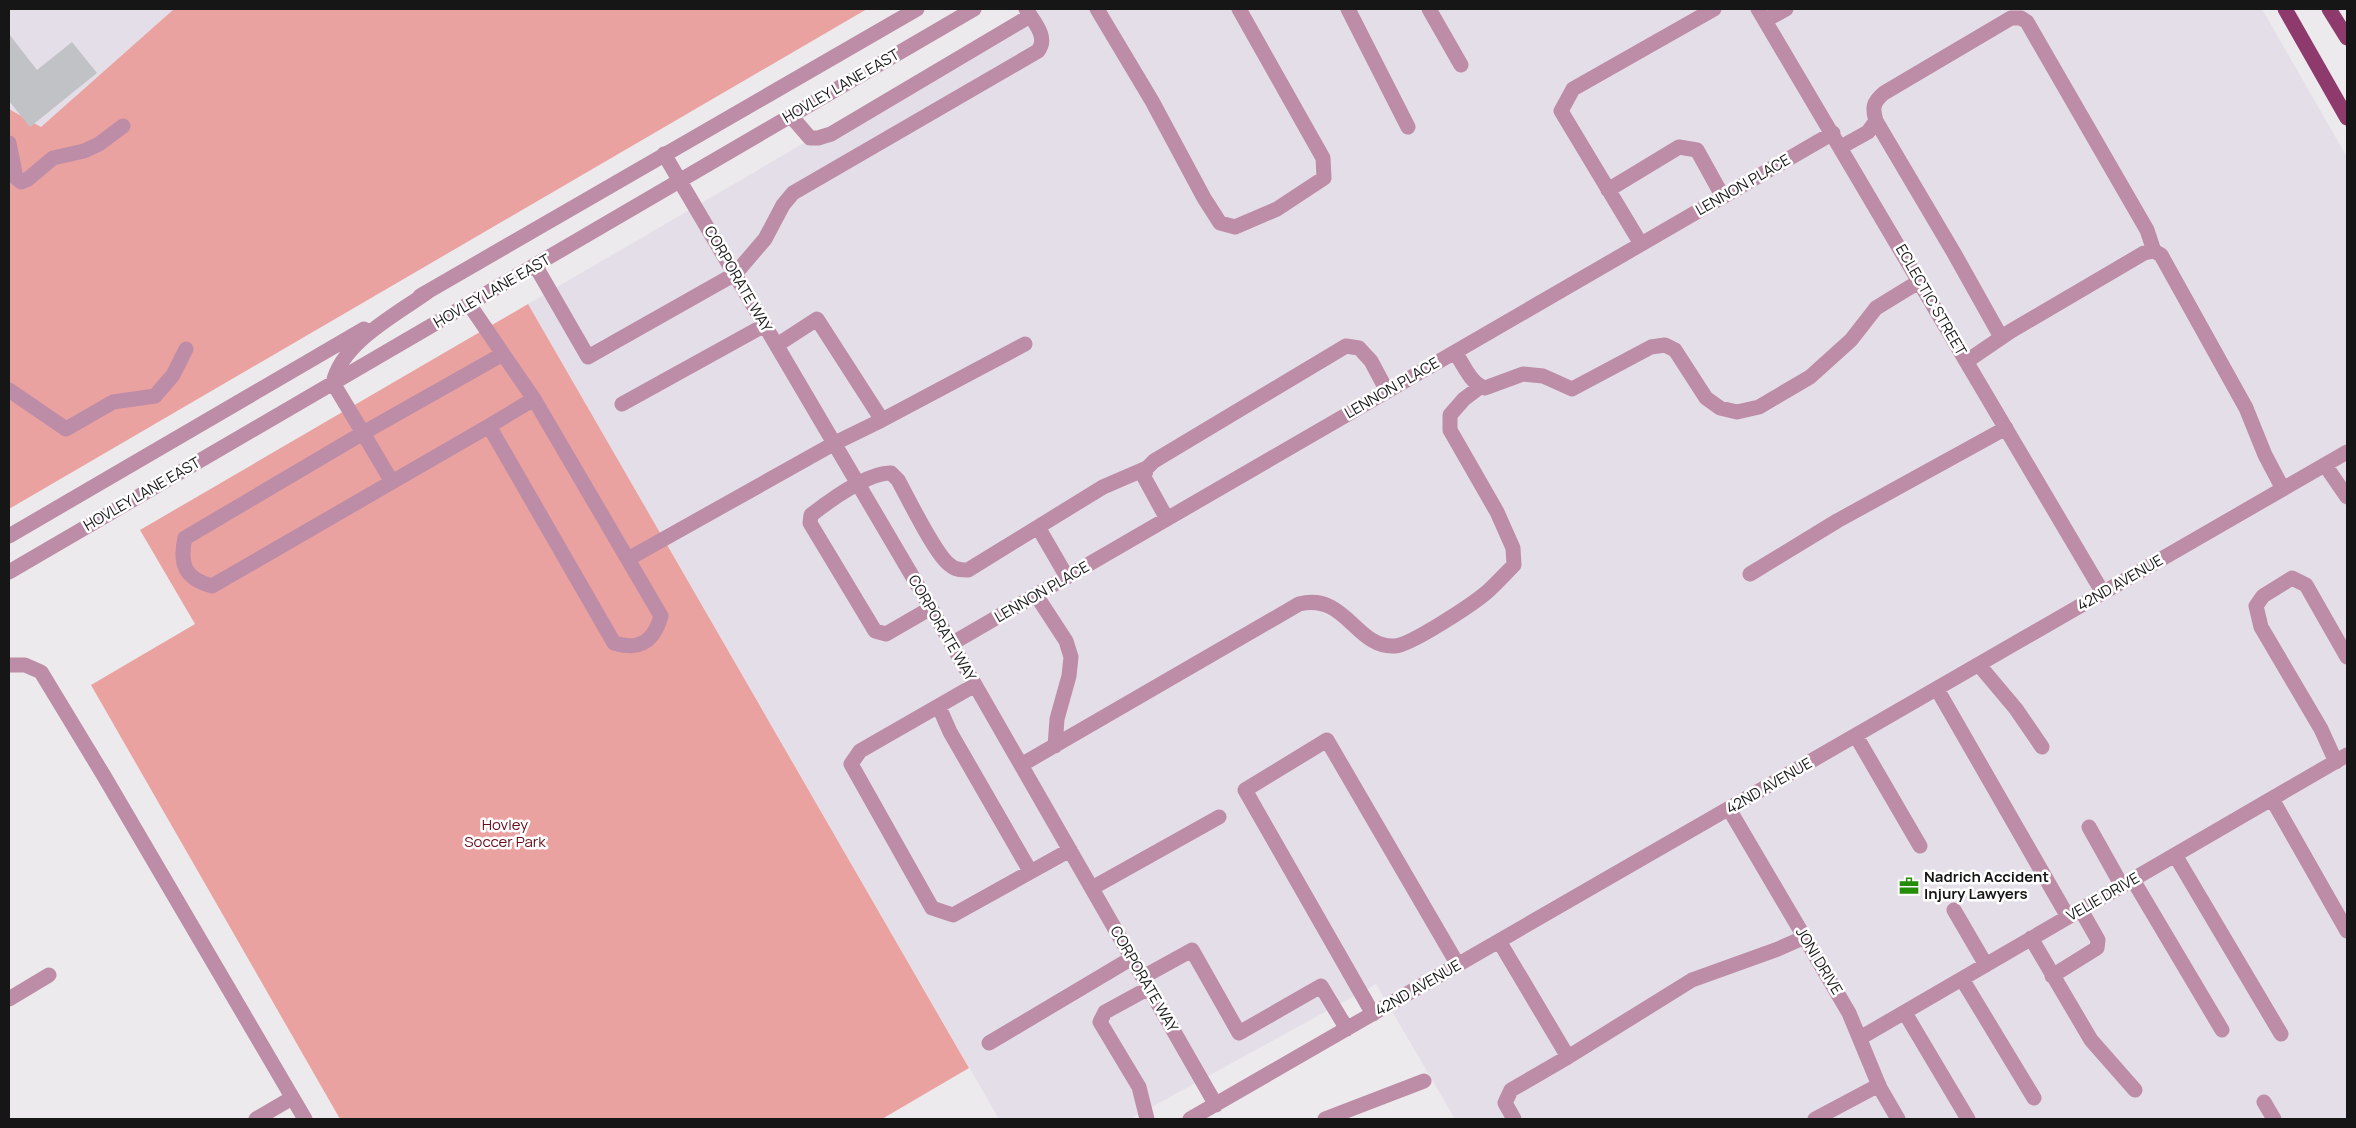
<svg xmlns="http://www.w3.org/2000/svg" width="2356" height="1128" viewBox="0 0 2356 1128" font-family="Manrope,sans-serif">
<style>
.built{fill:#e4dee8}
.green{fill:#eaa2a1}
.building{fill:#c1c2c6}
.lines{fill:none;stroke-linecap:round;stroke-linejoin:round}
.minor{stroke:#bd8ca6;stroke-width:15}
.major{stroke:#8f3a6d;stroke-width:15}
.labels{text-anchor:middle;stroke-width:5;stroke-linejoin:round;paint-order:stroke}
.street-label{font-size:15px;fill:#161617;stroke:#fff}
.park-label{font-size:15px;fill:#680c19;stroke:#fff}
.poi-label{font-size:15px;font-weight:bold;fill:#161617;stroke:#fff;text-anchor:start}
</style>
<rect width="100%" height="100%" fill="#eceaed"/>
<path class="built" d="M 9,9 L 174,9 L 41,127 L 9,109 Z
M 1034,9 L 2262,9 L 2347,157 L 2347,1119 L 1455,1119 L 1376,984 L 1130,1119 L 999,1119 L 528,304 Z"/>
<path class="green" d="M 174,9 L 867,9 L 9,509 L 9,109 L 41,127 Z
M 528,304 L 969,1068 L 882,1119 L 340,1119 L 91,685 L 195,624 L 140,530 Z"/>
<path class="building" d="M 9,34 L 37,70 L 72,42 L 97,73 L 30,127 L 9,101 Z"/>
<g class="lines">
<path class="minor" d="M 1097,9 L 1152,101 L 1204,198 L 1220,223 L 1235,227 L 1277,209 L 1324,178 L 1323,158 L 1239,9
M 1348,9 L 1408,127
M 1429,9 L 1461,65
M 1758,9 L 2103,593
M 1766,20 L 1786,9
M 791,116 L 810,138 L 818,138 L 831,134 L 1030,16
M 1876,121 L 1954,253 L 2001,337
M 9,143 L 16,178 L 21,182 L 28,179 L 53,158 L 84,151 L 99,144 L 123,126
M 1841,147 L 1868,132 L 1876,121 C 1872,108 1873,102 1884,93 L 2011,18 L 2021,18 L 2027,22 L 2147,230 L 2154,251
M 664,154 L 931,608 L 1216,1105
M 1608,190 L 1679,147 L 1697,150 L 1723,197
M 1641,244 L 1561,111 L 1573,89 L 1714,9
M 535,265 L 588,357 L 735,274 L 765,239 L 783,205 L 793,193 L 1038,51 C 1049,37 1033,21 1026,9
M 420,296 L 917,9
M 469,304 L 503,354
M 1455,352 C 1463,364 1471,384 1485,388 L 1523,374 L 1543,376 L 1572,389 L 1651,347 L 1665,345 L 1675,350 L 1706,398 L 1720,408 L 1737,412 L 1759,407 L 1810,377 L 1851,340 L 1876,308 L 1920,281
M 1967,361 L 2011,331 L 2144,253 L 2154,251 L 2161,255 L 2246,408 L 2265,455 L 2283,489
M 9,390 L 66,429 L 113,402 L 155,396 L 173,375 L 186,349
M 622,404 L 765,325
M 882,420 L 1025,344
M 489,426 L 534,399
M 2325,465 L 2347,497
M 392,482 L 212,586 C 185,579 179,564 185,538 L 363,433 L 392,482 L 489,426 L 614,643 C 640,651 654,641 661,616 L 534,399 L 503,354 L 363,433 L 333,383 C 342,342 396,315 429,291
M 1167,519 L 1144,477 L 1147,468 L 1154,461 L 1346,346 L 1359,348 L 1371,361 L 1387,391
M 1038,527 L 1067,577
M 9,536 L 364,329
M 628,559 L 835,443 L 882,420 L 817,319 L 777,345
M 9,572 L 974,9
M 1750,574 L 1837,521 L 2006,428
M 1036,595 L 1066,641 L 1071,657 L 1069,676 L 1057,719 L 1055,746
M 931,608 L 886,634 L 875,631 L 810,523 L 811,515 C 829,501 869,472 891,473 L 898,480 C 908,498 936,556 950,565 C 955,570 962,570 968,570 L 1103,487 L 1147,468
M 951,644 L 1833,133
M 9,665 L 25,665 L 41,672 L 104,776 L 305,1119
M 1979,665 L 2016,709 L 2042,747
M 975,685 L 860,751 L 851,764 L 932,908 L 953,915 L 1070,850
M 1937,689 L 2068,917
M 939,707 L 950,732 L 1030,871
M 1856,736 L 1920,846
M 2336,762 L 2321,729 L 2261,627 L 2256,606 L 2263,596 L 2292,578 L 2306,585 L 2347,657
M 1021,765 L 1299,604 C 1346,592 1356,649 1395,646 C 1411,645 1473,604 1487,592 C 1496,584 1505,574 1514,565 L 1513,548 L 1497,512 L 1450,430 L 1450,415 L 1464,399 L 1480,387
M 2272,799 L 2347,931
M 1729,809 L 1849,1013 L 1880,1088 L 1898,1119
M 2089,827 L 2122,886
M 2175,855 L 2281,1034
M 2133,880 L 2222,1030
M 1092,888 L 1219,817
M 1954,910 L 1986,965
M 2031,938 L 2091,1040 L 2135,1090
M 1499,941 L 1568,1057 L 1511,1090 L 1505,1103 L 1514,1119
M 2052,976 L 2097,948 L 2098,940 L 2081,910
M 1143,977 L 1192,950 L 1239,1033 L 1321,986 L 1347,1029
M 1962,979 L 2034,1098
M 9,999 L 49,975
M 1905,1013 L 1968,1119
M 1373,1014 L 1245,790 L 1327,740 L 1458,965
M 1860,1038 L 2347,755
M 989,1043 L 1132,958
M 1568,1057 L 1692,980 L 1778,949 L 1805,937
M 2264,1102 L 2274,1119
M 256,1119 L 292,1098
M 1147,1119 L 1139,1087 L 1100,1022 L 1105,1012 L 1149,988
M 1190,1119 L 2347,452
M 1325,1119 L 1424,1081
M 1815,1119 L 1879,1085"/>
<path class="major" d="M 2285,9 L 2347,118
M 2329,9 L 2347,38"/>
</g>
<defs>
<symbol id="office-bare" viewBox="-9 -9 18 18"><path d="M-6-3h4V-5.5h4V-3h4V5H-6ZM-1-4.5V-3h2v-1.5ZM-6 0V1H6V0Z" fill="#248c08" stroke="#fff" stroke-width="2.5" paint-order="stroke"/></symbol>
</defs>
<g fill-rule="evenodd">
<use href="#office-bare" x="1895" y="872" width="28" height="28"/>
</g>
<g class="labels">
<g class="street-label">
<text transform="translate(841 86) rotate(-30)" y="5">HOVLEY LANE EAST</text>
<text transform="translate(1743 185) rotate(-30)" y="5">LENNON PLACE</text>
<text transform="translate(738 279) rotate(60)" y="5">CORPORATE WAY</text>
<text transform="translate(492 291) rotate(-30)" y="5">HOVLEY LANE EAST</text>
<text transform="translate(1931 300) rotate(60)" y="5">ECLECTIC STREET</text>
<text transform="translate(1392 388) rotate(-30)" y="5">LENNON PLACE</text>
<text transform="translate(142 494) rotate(-30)" y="5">HOVLEY LANE EAST</text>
<text transform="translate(2120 583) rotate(-30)" y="5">42ND AVENUE</text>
<text transform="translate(1042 592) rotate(-30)" y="5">LENNON PLACE</text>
<text transform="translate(942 628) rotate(60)" y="5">CORPORATE WAY</text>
<text transform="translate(1769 786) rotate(-30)" y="5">42ND AVENUE</text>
<text transform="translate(2103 897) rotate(-30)" y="5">VELIE DRIVE</text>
<text transform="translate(1819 961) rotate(59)" y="5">JONI DRIVE</text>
<text transform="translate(1144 979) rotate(60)" y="5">CORPORATE WAY</text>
<text transform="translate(1418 988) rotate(-30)" y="5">42ND AVENUE</text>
</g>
<g class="park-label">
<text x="505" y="830">Hovley<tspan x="505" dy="17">Soccer Park</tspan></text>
</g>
<g class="poi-label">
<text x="1924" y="882">Nadrich Accident<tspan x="1924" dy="17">Injury Lawyers</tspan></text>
</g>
</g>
<rect width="2356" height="1128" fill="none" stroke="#161617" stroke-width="20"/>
</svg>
